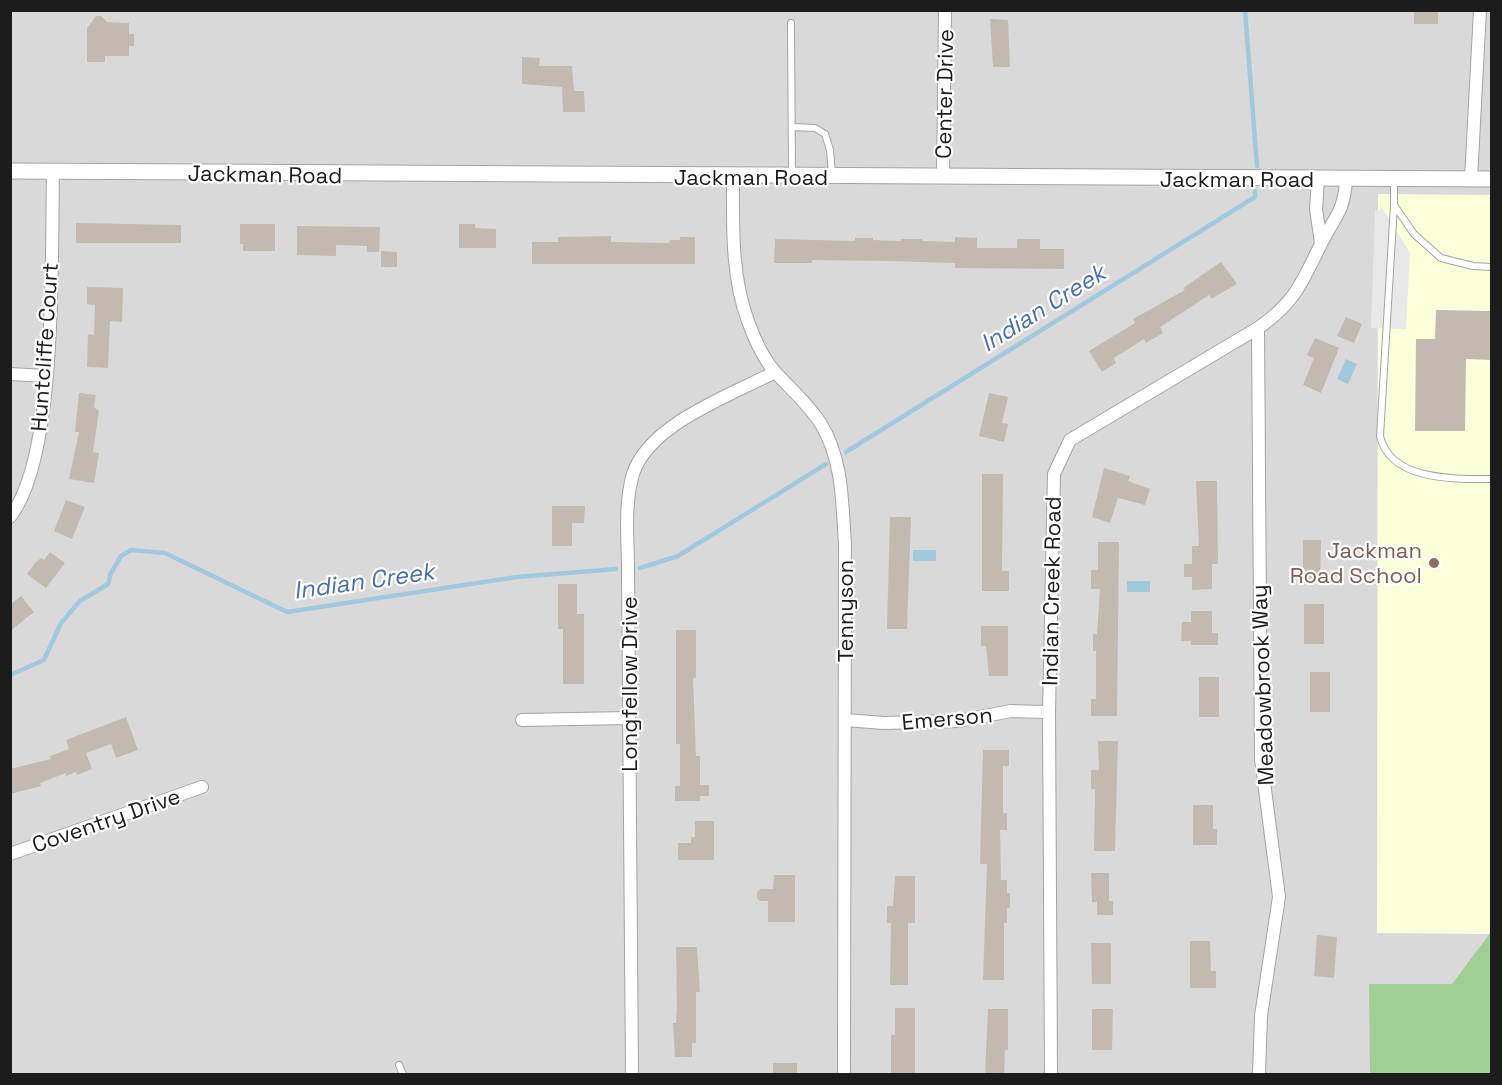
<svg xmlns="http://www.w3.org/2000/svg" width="1502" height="1085" viewBox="0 0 1502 1085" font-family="'Space Grotesk',sans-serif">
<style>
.residential{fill:#dad9d9}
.education{fill:#fbffd9}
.forest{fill:#a0ce95}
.parking{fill:#e8e8e8}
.water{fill:#a0c9dd}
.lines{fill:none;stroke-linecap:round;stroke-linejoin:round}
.stream{stroke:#a0c9dd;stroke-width:4.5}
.building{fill:#c2bab1}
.service-casing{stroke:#a3a3a3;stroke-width:8}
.minor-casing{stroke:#a3a3a3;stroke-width:14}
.tertiary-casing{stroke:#a3a3a3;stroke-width:17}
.service{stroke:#fff;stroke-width:6}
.minor{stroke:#fff;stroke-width:12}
.tertiary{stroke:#fff;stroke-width:15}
.education-dot{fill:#8d6e63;stroke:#fff;stroke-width:2}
.labels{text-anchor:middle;stroke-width:4.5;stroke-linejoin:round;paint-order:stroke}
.street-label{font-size:22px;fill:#1c1c1c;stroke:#fff}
.education-label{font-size:22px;fill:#785e54;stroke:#fff;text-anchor:end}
.water-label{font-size:24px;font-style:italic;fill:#476fad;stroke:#fff}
</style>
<rect width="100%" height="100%" fill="#eeebe1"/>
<path class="residential" d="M 11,11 L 1491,11 L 1491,1074 L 11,1074 Z"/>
<path class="education" d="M 1378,194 L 1491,195 L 1491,932 L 1489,934 L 1377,933 Z"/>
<path class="forest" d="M 1491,932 L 1491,1074 L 1370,1074 L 1369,984 L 1452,984 Z"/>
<path class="parking" d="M 1381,206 L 1410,253 L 1406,329 L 1371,328 L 1375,210 L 1380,210 Z"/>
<path class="water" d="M 1346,359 L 1357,364 L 1348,384 L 1337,379 Z
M 913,550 L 936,550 L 936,561 L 913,561 Z
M 1127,581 L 1150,581 L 1150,592 L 1127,592 Z"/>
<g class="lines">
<path class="stream" d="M 1245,10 L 1257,166
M 846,452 L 1255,197 L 1255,191
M 640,568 L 678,556 L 826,464
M 10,675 L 44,660 L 61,623 L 80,601 L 108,584 L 111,573 L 121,556 L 131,550 L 165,553 L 287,612 L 517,577 L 616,569"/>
</g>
<path class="building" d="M 1414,10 L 1438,10 L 1438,24 L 1414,24 Z
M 96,16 L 101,16 L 107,22 L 129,23 L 129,34 L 134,34 L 134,46 L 129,46 L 129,56 L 105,56 L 105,62 L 87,62 L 87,28 Z
M 990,19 L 1008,20 L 1010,67 L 993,67 Z
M 522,57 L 540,58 L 539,66 L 572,66 L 574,91 L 584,91 L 585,112 L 563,112 L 562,87 L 522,84 Z
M 76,223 L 181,225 L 181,243 L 76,243 Z
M 240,224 L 275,224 L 275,251 L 243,251 L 243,244 L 240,244 Z
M 459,224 L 475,224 L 475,228 L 496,229 L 496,248 L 459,248 Z
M 297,226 L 380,227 L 379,252 L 367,252 L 367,246 L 336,245 L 336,256 L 297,255 Z
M 611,236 L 611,242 L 669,243 L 670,240 L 680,240 L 680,237 L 695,237 L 695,264 L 532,264 L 532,242 L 558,242 L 558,237 Z
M 955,237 L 977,238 L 977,248 L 1017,248 L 1017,239 L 1040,239 L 1040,249 L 1064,249 L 1064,269 L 955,268 L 955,263 L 888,261 L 812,260 L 812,263 L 774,263 L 775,239 L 855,241 L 855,238 L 873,238 L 873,240 L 901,241 L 901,239 L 922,239 L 923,241 L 955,242 Z
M 381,251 L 397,252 L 397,267 L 381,267 Z
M 1221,262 L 1237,284 L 1211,299 L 1209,295 L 1160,327 L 1163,333 L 1146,343 L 1144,339 L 1114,358 L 1116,363 L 1102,372 L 1089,351 L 1135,323 L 1133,319 L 1185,290 L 1183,288 Z
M 87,287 L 123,288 L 122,322 L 110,321 L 108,368 L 87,367 L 88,334 L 94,335 L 95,305 L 87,304 Z
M 1436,310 L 1491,311 L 1491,360 L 1466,359 L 1465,431 L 1415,431 L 1416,339 L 1435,339 Z
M 1346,317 L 1362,324 L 1354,343 L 1337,336 Z
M 1315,338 L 1339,348 L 1321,393 L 1303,385 L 1314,358 L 1307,355 Z
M 79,393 L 96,395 L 94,407 L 99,411 L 93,452 L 99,453 L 94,483 L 69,479 L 79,432 L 75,432 Z
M 989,393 L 1008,397 L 1002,423 L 1008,424 L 1004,442 L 979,436 Z
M 1104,468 L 1130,476 L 1128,481 L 1150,489 L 1145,505 L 1118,498 L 1110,523 L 1092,517 Z
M 982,474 L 1003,474 L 1002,571 L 1009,571 L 1009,591 L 982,591 Z
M 1196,481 L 1217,481 L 1218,564 L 1212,564 L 1212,589 L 1192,590 L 1192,577 L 1184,577 L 1184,564 L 1192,564 L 1192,546 L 1199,546 Z
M 66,500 L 85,507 L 72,539 L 54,531 Z
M 552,506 L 585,506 L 584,523 L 572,523 L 572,546 L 552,546 Z
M 890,517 L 911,517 L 907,629 L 887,629 Z
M 1303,540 L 1321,540 L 1320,582 L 1303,582 Z
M 1098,542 L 1119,542 L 1117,716 L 1091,716 L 1091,699 L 1096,699 L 1096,651 L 1093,651 L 1093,634 L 1097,634 L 1100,589 L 1091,589 L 1091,570 L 1098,570 Z
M 50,552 L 65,563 L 46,588 L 27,574 L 35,563 L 41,558 L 44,560 Z
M 558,584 L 577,584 L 577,614 L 584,614 L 584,684 L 563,684 L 563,629 L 558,629 Z
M 21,596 L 34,612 L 10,631 L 10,605 Z
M 1304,604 L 1324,604 L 1324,644 L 1304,644 Z
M 1191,611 L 1212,611 L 1212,633 L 1218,633 L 1218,645 L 1191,645 L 1191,641 L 1181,641 L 1182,622 L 1191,622 Z
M 981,626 L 1008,626 L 1008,676 L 989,676 L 986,646 L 981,646 Z
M 676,630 L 696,630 L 696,678 L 693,678 L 696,756 L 700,756 L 700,785 L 709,785 L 709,796 L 700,796 L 700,801 L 675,801 L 675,786 L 680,786 L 680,744 L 676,744 Z
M 1310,672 L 1330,672 L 1330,712 L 1310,712 Z
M 1199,677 L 1219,677 L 1219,717 L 1199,717 Z
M 126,717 L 138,750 L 116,758 L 111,744 L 86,753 L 92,769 L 77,775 L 76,772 L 66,776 L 66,773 L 40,783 L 41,786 L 10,794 L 10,769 L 51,759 L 50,756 L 69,749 L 66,740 Z
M 1098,741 L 1118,741 L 1115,851 L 1094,851 L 1095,789 L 1091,789 L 1091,770 L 1099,770 Z
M 983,750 L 1009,750 L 1009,766 L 1003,766 L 1003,813 L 1007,813 L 1007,830 L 1000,830 L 1001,880 L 1007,880 L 1007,893 L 1010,893 L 1010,908 L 1007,908 L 1007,923 L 1004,923 L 1004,980 L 983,980 L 987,864 L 980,864 Z
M 1193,805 L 1213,805 L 1213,829 L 1217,829 L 1217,845 L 1193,845 Z
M 695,821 L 714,821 L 714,860 L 678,860 L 678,843 L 691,843 L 691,837 L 695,837 Z
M 1091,873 L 1109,873 L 1109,901 L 1113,901 L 1113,915 L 1097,915 L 1097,902 L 1092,902 Z
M 774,875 L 795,875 L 795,922 L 768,922 L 768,901 L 760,901 L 757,898 L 757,892 L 761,889 L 773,889 Z
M 895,876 L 915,876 L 915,923 L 908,923 L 908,985 L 890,985 L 891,923 L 887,923 L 887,906 L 893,906 Z
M 1317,935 L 1337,937 L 1334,978 L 1314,976 Z
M 1190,941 L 1210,941 L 1211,971 L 1216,971 L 1216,988 L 1190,988 Z
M 1091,943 L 1111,943 L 1111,984 L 1092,984 Z
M 676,947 L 697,947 L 700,992 L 696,992 L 696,1043 L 692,1043 L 692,1057 L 675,1057 L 673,1023 L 676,1023 L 677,1008 Z
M 895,1008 L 915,1008 L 915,1074 L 891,1074 L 891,1035 L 895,1035 Z
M 988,1009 L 1008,1009 L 1008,1050 L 1005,1050 L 1004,1074 L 985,1074 Z
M 1092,1009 L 1113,1009 L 1112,1050 L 1092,1050 Z
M 773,1063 L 797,1063 L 797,1074 L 773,1074 Z"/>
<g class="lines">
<defs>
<path id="service" d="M 791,23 L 792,176
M 792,127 L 815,128 L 825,134 L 830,150 L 832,175
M 1394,180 L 1394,205 L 1414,234 L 1441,258 L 1473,266 L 1492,267
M 1394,205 L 1380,436 C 1390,481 1454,479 1492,479
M 399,1065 L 403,1074"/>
<path id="minor" d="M 733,177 C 733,224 731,276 748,321 C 754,338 764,360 776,373 C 792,390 809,405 821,424 C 843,460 842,503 845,544 L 844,1074
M 943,177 L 945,10
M 1318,179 L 1316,209 L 1321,243
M 1471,179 L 1480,10
M 1258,328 L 1261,759 L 1279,897 L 1261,1016 L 1259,1074
M 10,374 L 45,376
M 10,517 C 58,456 51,253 53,172
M 522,720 L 629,718
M 845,720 L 884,723 L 959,721 L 1011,711 L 1049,712
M 10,854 L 202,787
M 632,1074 L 628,570 C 628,539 624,504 633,474 C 649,424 731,395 775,372
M 1051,1074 L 1049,712 L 1054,474 L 1070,440 L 1258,328 C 1295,303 1302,282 1321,244 C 1334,217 1344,213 1346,180"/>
<path id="tertiary" d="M 10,171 L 1492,179"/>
</defs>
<use href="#service" class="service-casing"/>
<use href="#minor" class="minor-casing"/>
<use href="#tertiary" class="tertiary-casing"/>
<use href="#service" class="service"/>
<use href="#minor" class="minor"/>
<use href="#tertiary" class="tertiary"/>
</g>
<circle class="education-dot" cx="1434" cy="563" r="6"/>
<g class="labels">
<g class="street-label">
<text transform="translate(944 94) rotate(-89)" y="8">Center Drive</text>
<text transform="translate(265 174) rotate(1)" y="8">Jackman Road</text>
<text x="751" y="185">Jackman Road</text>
<text x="1237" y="187">Jackman Road</text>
<text transform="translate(44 347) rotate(-86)" y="8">Huntcliffe Court</text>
<text transform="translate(1051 591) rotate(-89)" y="8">Indian Creek Road</text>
<text transform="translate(845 611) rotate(-90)" y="8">Tennyson</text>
<text transform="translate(629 684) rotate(-90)" y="8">Longfellow Drive</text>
<text transform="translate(1262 685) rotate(-92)" y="8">Meadowbrook Way</text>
<text transform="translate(947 718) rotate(-5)" y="8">Emerson</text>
<text transform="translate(106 820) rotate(-19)" y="8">Coventry Drive</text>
</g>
<g class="education-label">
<text x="1422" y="558">Jackman<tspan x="1422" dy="25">Road School</tspan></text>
</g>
<g class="water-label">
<text transform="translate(1043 308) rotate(-32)" y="8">Indian Creek</text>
<text transform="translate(364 581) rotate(-8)" y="8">Indian Creek</text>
</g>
</g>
<rect width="1502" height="1085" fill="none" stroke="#1c1c1c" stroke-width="24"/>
</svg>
